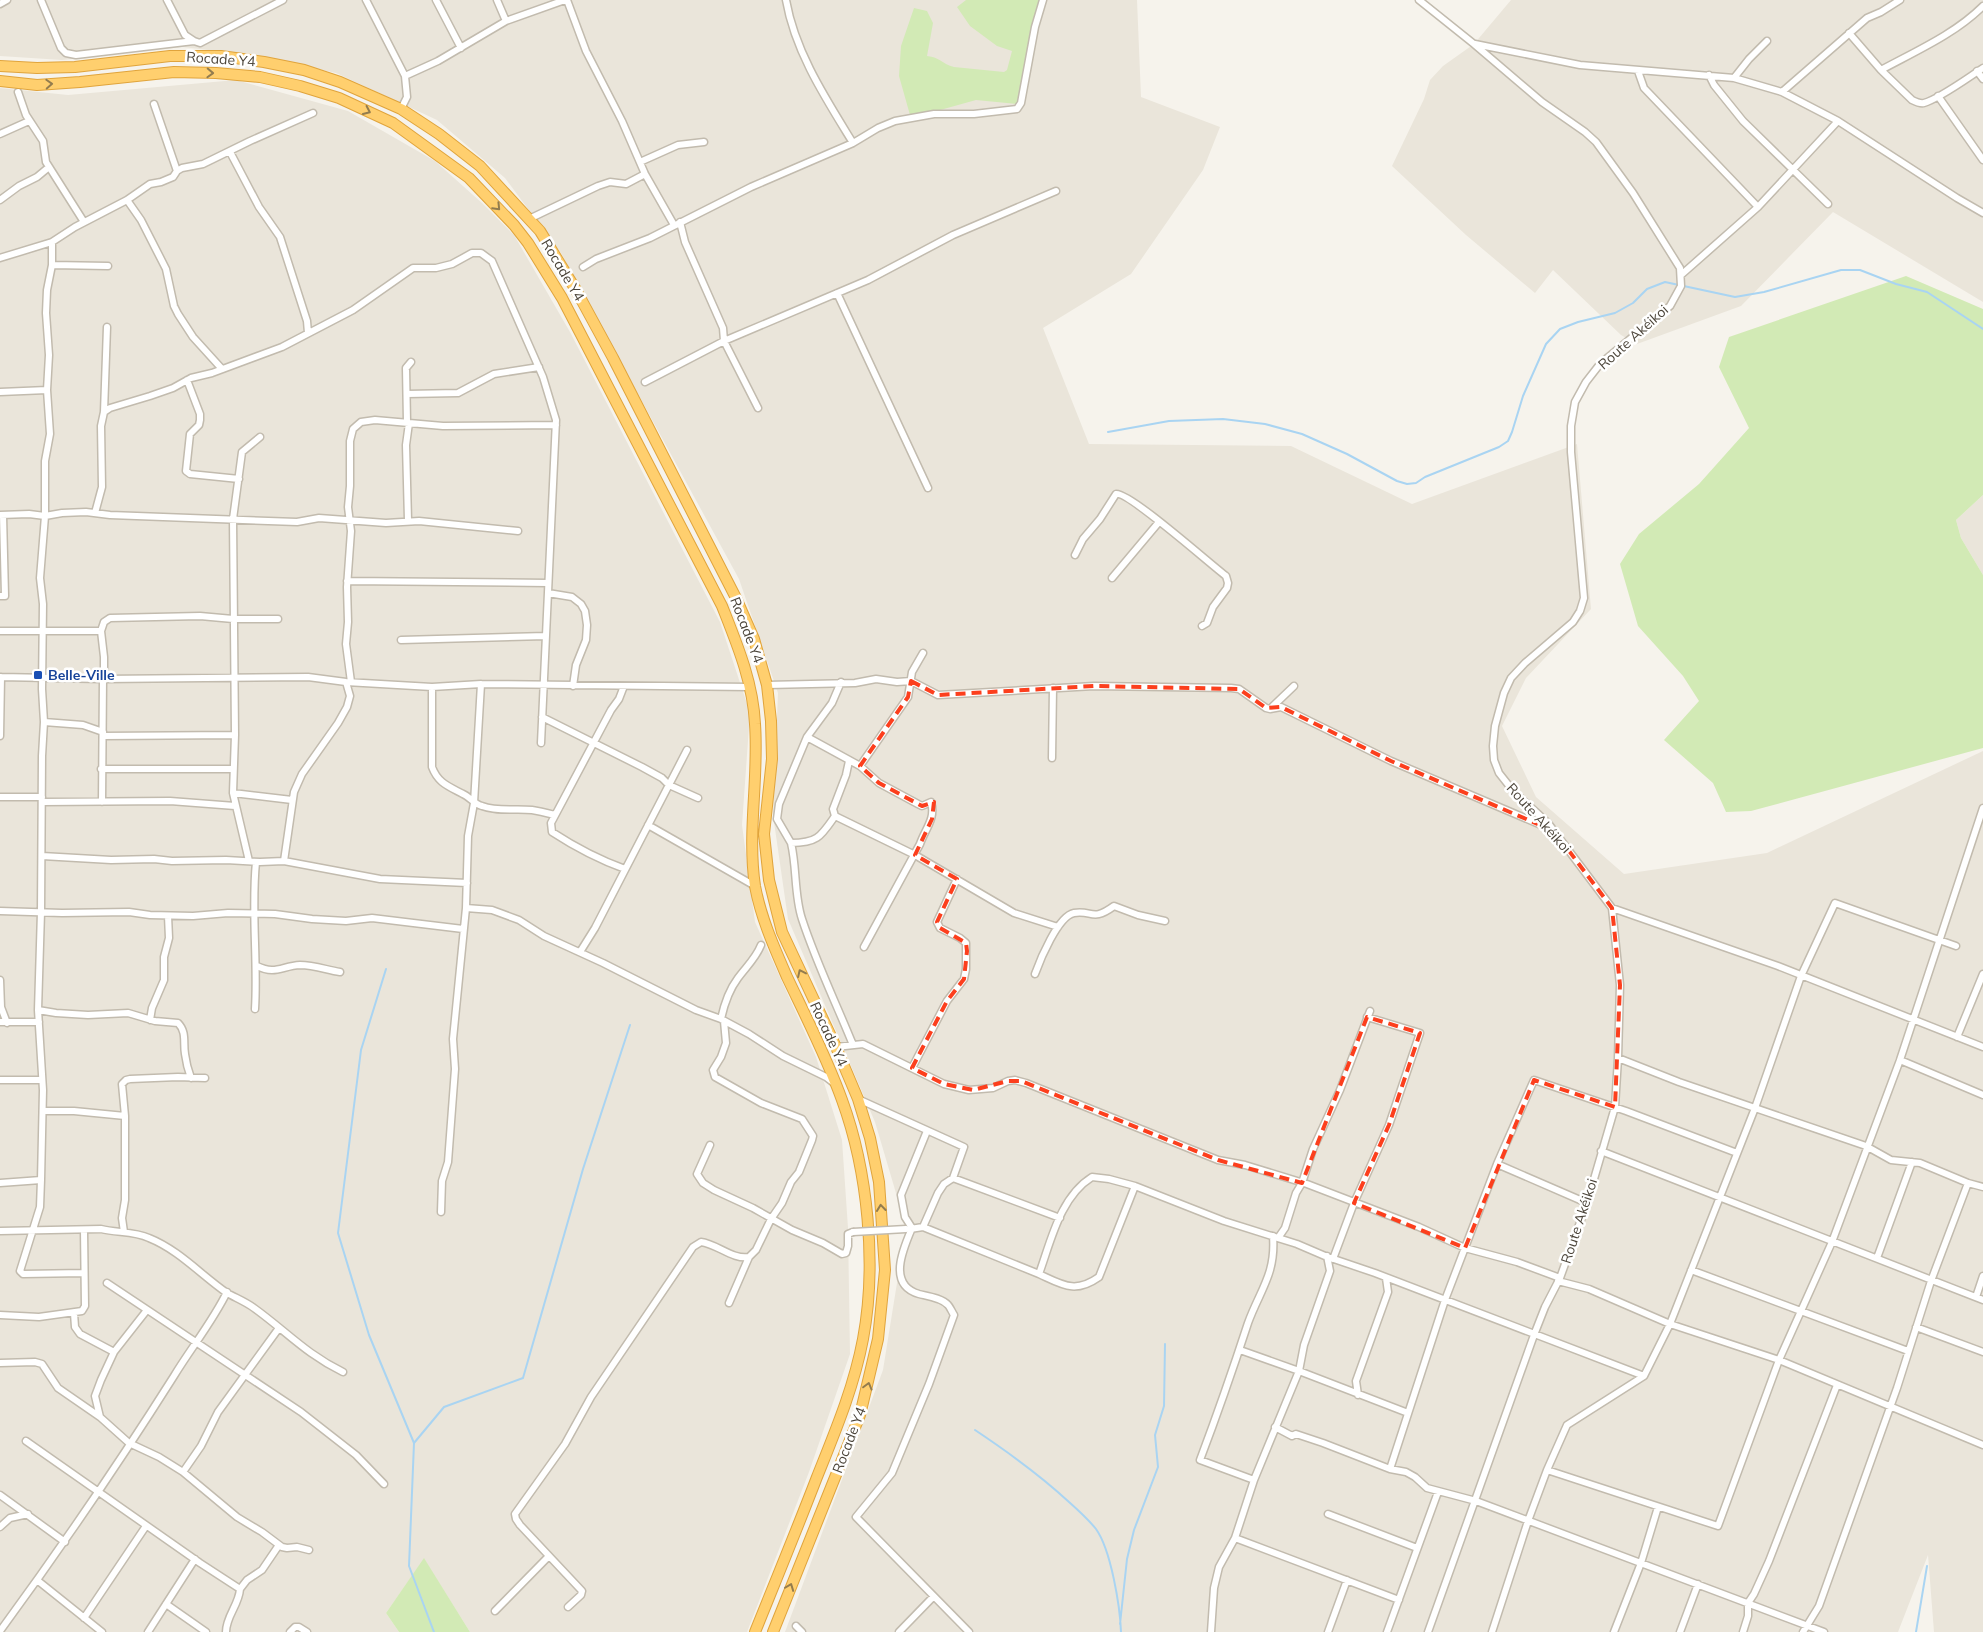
<svg xmlns="http://www.w3.org/2000/svg" width="1983" height="1632" viewBox="0 0 1983 1632" font-family="Mulish,sans-serif">
<style>
.residential{fill:#eae5da}
.green{fill:#d2eab5}
.lines{fill:none;stroke-linecap:round;stroke-linejoin:round}
.stream{stroke:#a9d4f2;stroke-width:2}
.minor-casing{stroke:#c2bbae;stroke-width:9}
.highway-casing{stroke:#e0a43c;stroke-width:12}
.minor{stroke:#fff;stroke-width:6}
.highway{stroke:#ffcf6e;stroke-width:10}
.minor-bridge-casing{stroke:#c2bbae;stroke-width:9;stroke-linecap:butt}
.minor-bridge{stroke:#fff;stroke-width:6}
.oneway{stroke:#937c4e}
.marked{fill:none;stroke:#fc3f1d;stroke-width:4;stroke-dasharray:10 6;stroke-linejoin:round}
.transit-dot{fill:#1a4fb4;stroke:#fff;stroke-width:2}
.labels{text-anchor:middle;stroke-width:5;stroke-linejoin:round;paint-order:stroke}
.street-label{font-size:14px;fill:#4b4439;stroke:#fff}
.transit-label{font-size:14px;font-weight:bold;fill:#164399;stroke:#fff;text-anchor:start}
</style>
<rect width="100%" height="100%" fill="#f6f3ec"/>
<path class="residential" d="M 0,0 L 1137,0 L 1141,97 L 1220,127 L 1203,170 L 1131,274 L 1043,328 L 1089,444 L 1291,446 L 1412,504 L 1577,444 L 1591,609 L 1526,678 L 1502,726 L 1536,797 L 1624,874 L 1767,853 L 1983,751 L 1983,1632 L 1934,1632 L 1928,1555 L 1898,1632 L 785,1632 L 883,1370 L 906,1227 L 875,1122 L 788,919 L 773,815 L 778,693 L 739,579 L 561,253 L 505,178 L 437,120 L 336,73 L 259,56 L 183,47 L 62,60 L 0,56 Z
M 1511,0 L 1983,0 L 1983,302 L 1833,212 L 1741,306 L 1637,344 L 1621,335 L 1553,270 L 1535,293 L 1466,235 L 1392,166 L 1424,99 L 1430,80 L 1443,66 L 1474,44 Z
M 236,80 L 348,111 L 435,161 L 482,203 L 514,235 L 570,332 L 720,622 L 750,713 L 742,825 L 755,922 L 816,1057 L 842,1140 L 848,1228 L 850,1354 L 809,1472 L 747,1632 L 470,1632 L 424,1559 L 386,1613 L 399,1632 L 0,1632 L 0,88 L 68,95 Z
M 1983,495 L 1983,575 L 1961,538 L 1956,520 Z"/>
<path class="green" d="M 966,0 L 1041,0 L 1032,27 L 1019,100 L 1017,104 L 976,100 L 933,112 L 910,115 L 899,76 L 901,46 L 914,8 L 927,11 L 933,23 L 927,56 C 940,57 942,64 954,67 L 1004,72 L 1007,70 L 1012,51 L 997,46 L 970,26 L 957,7 Z
M 1906,276 L 1983,309 L 1983,495 L 1956,520 L 1961,538 L 1983,575 L 1983,748 L 1751,811 L 1726,812 L 1713,783 L 1664,740 L 1699,701 L 1683,676 L 1638,626 L 1620,564 L 1639,534 L 1699,484 L 1749,428 L 1719,367 L 1729,337 Z
M 424,1558 L 470,1632 L 399,1632 L 386,1613 Z"/>
<g class="lines">
<path class="stream" d="M 1108,432 L 1169,421 L 1223,419 L 1265,424 L 1302,434 L 1347,454 L 1397,481 L 1407,484 L 1416,483 L 1425,477 L 1499,447 L 1508,441 L 1512,432 L 1523,396 L 1546,344 L 1560,329 L 1578,322 L 1615,313 L 1633,303 L 1647,289 L 1665,282 L 1735,297 L 1764,292 L 1841,270 L 1860,270 L 1896,284 L 1927,292 L 1983,329
M 386,969 L 361,1050 L 338,1233 L 369,1335 L 414,1443 L 409,1566 L 434,1632
M 975,1430 C 1008,1452 1040,1475 1069,1502 C 1078,1510 1088,1519 1096,1529 C 1111,1550 1120,1606 1121,1632
M 414,1443 L 444,1407 L 523,1378 L 583,1169 L 630,1025
M 1120,1624 L 1127,1559 L 1134,1530 L 1158,1467 L 1155,1435 L 1164,1406 L 1165,1344
M 1916,1632 L 1927,1566"/>
<defs>
<path id="minor" d="M 41,0 L 61,48 L 66,53 L 76,55 L 194,41 L 200,43 L 283,0
M 167,0 L 185,35 L 194,41
M 366,0 L 405,76 L 407,97 L 401,109
M 436,0 L 461,48
M 497,0 L 506,21
M 567,0 L 586,51 L 622,121 L 645,174 L 674,225
M 786,0 C 795,52 826,99 853,143
M 1419,0 L 1474,44 L 1542,102 L 1585,132 L 1596,142 L 1633,193 L 1680,268 L 1681,286 L 1670,306 L 1600,364 L 1586,382 L 1575,402 L 1571,426 L 1571,452 L 1584,598 L 1580,611 L 1573,622 L 1525,663 L 1511,678 L 1504,693 L 1495,726 L 1493,746 L 1494,760 L 1499,773 L 1514,792 L 1548,823 L 1612,908 L 1620,985 L 1618,1058 L 1615,1107 L 1587,1203 L 1560,1278 L 1545,1307 L 1534,1335 L 1428,1632
M 0,4 L 7,0
M 1849,33 L 1881,70 L 1912,100 C 1916,102 1920,104 1924,103 C 1939,99 1969,77 1983,68
M 1475,44 L 1580,65 L 1734,78 L 1782,92 L 1838,121 L 1957,198 L 1983,213
M 1881,70 C 1916,51 1955,34 1983,6
M 1638,71 L 1644,88 L 1758,207
M 1977,71 L 1983,79
M 1709,75 L 1714,85 L 1743,121 L 1828,204
M 405,76 L 438,61 L 506,21 L 565,0
M 1734,78 L 1749,59 L 1767,41
M 18,92 L 26,115 L 43,141 L 46,162 L 84,222
M 1782,92 L 1867,18 L 1881,12 L 1900,0
M 1938,96 L 1983,160
M 154,104 L 177,171
M 0,134 L 29,121
M 230,152 L 259,207 L 280,237 L 307,321 L 308,333
M 640,162 L 678,145 L 704,142
M 0,200 L 19,186 L 37,177 L 49,167
M 127,200 L 141,220 L 166,269 L 174,306 L 178,314 L 193,337 L 222,369
M 529,219 L 598,186 L 610,182 L 626,184 L 645,174
M 680,222 L 685,242 L 723,328 L 724,341 L 758,408
M 52,242 L 52,265 L 47,290 L 46,313 L 49,355 L 47,390 L 50,434 L 45,461 L 45,516 L 40,578 L 43,604 L 42,689 L 44,722 L 42,756 L 41,912 L 38,1010 L 43,1090 L 41,1180 L 40,1207 L 20,1271 L 23,1274 L 84,1273
M 0,258 L 52,242 L 75,227 L 127,200 L 150,184 L 161,182 L 173,177 L 177,171 L 182,168 L 203,164 L 250,141 L 313,113
M 52,265 L 108,266
M 583,267 L 596,259 L 650,238 L 751,187 L 853,143 L 878,128 L 895,121 L 934,114 L 974,114 L 1017,109 L 1021,103 L 1035,27 L 1043,0
M 1681,275 L 1758,207 L 1838,121
M 837,293 L 928,488
M 187,380 L 200,414 L 200,420 L 199,425 L 190,434 L 186,471 L 190,474 L 239,479
M 645,382 L 724,341 L 868,280 L 953,235 L 1056,191
M 0,392 L 47,390
M 407,394 L 458,393 L 494,374 L 539,367
M 104,412 L 110,408 L 150,396 L 173,388 L 191,378 L 212,373 L 282,347 L 353,310 L 413,268 L 436,268 L 452,264 L 472,253 L 481,253 L 492,261 L 543,377 L 556,420 L 541,743
M 407,422 L 406,368 L 411,362
M 95,513 L 102,487 L 101,426 L 104,412 L 107,327
M 0,515 L 29,514 L 45,516 L 62,513 L 86,512 L 110,515 L 297,522 L 319,518 L 386,523 L 419,521 L 518,531
M 408,520 L 406,445 L 409,423
M 1075,555 L 1083,539 L 1100,519 L 1116,494 C 1128,491 1210,564 1226,576 L 1228,583 L 1227,588 L 1213,607 L 1207,623 L 1202,626
M 1112,578 L 1159,522
M 347,581 L 548,583
M 548,593 L 572,597 L 581,604 L 585,611 L 587,625 L 586,640 L 576,665 L 573,686
M 0,596 L 5,596 L 3,515
M 0,631 L 101,631
M 401,640 L 546,636
M 0,677 L 103,679 L 308,677 L 346,682 L 432,687 L 481,684 L 750,687
M 104,679 L 104,657 L 101,631 L 104,622 L 110,618 L 200,616 L 233,619 L 278,619
M 351,682 L 346,644 L 348,622 L 347,587 L 351,531 L 348,507 L 350,486 L 350,441 L 353,429 L 361,422 L 375,420 L 443,426 L 556,425
M 767,685 L 855,683 L 876,679 L 897,682 L 911,681 L 938,695 L 1094,686 L 1231,688 L 1239,689 L 1266,708 L 1270,709 L 1281,707 L 1391,761 L 1553,830
M 624,686 L 619,699 L 611,710 L 551,823 L 552,832 C 575,847 600,860 625,869
M 432,687 L 432,767 C 438,783 448,786 463,794 C 470,797 474,804 482,806 C 498,812 515,808 532,810 C 539,811 547,813 555,815
M 1270,709 L 1294,686
M 542,717 L 642,767 L 662,778 L 669,785 L 698,798
M 44,722 L 83,725 L 103,732
M 0,736 L 1,677
M 103,736 L 235,735
M 807,737 L 860,766 L 879,783 L 918,804 L 922,806 L 931,802 C 936,819 925,829 920,844 L 864,947
M 1052,758 L 1053,688
M 849,761 L 846,775 L 833,809 L 835,816 C 821,836 818,843 791,843 C 797,868 794,895 802,919 C 816,962 836,1003 853,1045
M 860,766 L 908,697 L 912,672 L 923,653
M 101,769 L 233,769
M 233,793 L 292,800
M 0,797 L 42,797
M 42,802 L 170,801 L 235,806
M 102,802 L 103,679
M 835,816 L 915,855 L 1014,913 L 1058,927
M 648,825 L 755,886
M 791,843 L 777,819 L 779,804 L 807,737 L 832,703 L 841,682
M 42,856 L 111,860 L 154,859 L 172,861 L 226,860 L 260,862 L 284,861 L 380,879 L 467,883
M 249,861 L 233,793 L 235,735 L 233,519 L 242,452 L 260,437
M 284,861 L 294,792 L 302,774 L 338,723 L 347,707 L 350,696 L 346,682
M 466,908 L 492,910 L 519,920 L 544,936 L 603,963 L 696,1010 L 721,1019 L 749,1034 L 783,1056 L 826,1077 L 835,1084
M 1612,908 L 1778,966 L 1983,1047
M 0,911 L 62,913 L 129,912 L 150,915 L 193,916 L 228,913 L 275,914 L 312,919 L 346,921 L 372,918 L 463,929
M 580,952 L 595,928 L 687,750
M 257,966 C 275,975 282,966 300,965 C 314,965 327,970 340,972
M 1035,974 C 1040,960 1058,916 1074,913 C 1093,910 1092,922 1114,906 L 1138,915 L 1165,921
M 0,980 L 1,1007 L 7,1023
M 255,1009 C 258,960 251,911 256,862
M 38,1010 L 56,1013 L 88,1015 L 128,1013 L 155,1021 L 178,1023 C 187,1032 183,1043 185,1054 C 186,1062 188,1070 191,1078
M 721,1019 C 724,1005 729,990 738,978 C 746,967 756,958 761,945
M 150,1020 L 152,1008 L 164,980 L 164,957 L 169,938 L 168,916
M 0,1022 L 39,1022
M 1957,1037 L 1983,974
M 836,1047 L 863,1044 L 944,1084 L 969,1090 L 993,1088 L 1008,1081 L 1015,1080 L 1026,1083 L 1218,1160 L 1245,1165 L 1307,1184 L 1419,1227 L 1465,1248 L 1517,1262 L 1560,1278
M 1618,1058 L 1679,1082 L 1866,1146 L 1891,1160 L 1920,1163 L 1968,1183 L 1983,1187
M 1900,1060 L 1983,1095
M 912,1068 L 947,1001 L 964,979 L 966,969 L 966,943 L 960,938 L 940,928 L 937,922 L 957,879
M 0,1080 L 42,1080
M 858,1099 L 964,1147 L 953,1178 L 944,1184 L 938,1193 L 923,1227 L 910,1229
M 43,1111 L 74,1111 L 125,1116
M 927,1131 L 901,1195 L 905,1217 L 912,1228 C 903,1249 887,1285 919,1294 C 927,1296 942,1298 948,1305 C 950,1307 952,1312 954,1315 L 929,1384 L 892,1473 L 856,1517 L 969,1632
M 710,1145 L 697,1174 L 703,1183 L 714,1190 L 753,1208 L 792,1230 L 823,1243 L 842,1254 L 846,1253 L 848,1246 L 848,1234 L 853,1232
M 1601,1151 L 1983,1300
M 1497,1164 L 1534,1080 L 1626,1111 L 1737,1153
M 953,1178 L 1060,1218
M 0,1183 L 41,1180
M 441,1212 L 442,1181 L 448,1162 L 455,1069 L 453,1039 L 466,908 L 468,836 L 474,803 L 481,684
M 923,1227 L 1039,1274 C 1051,1241 1060,1197 1092,1177 L 1109,1179 L 1135,1186 L 1224,1221 L 1297,1244 L 1325,1256 L 1375,1273 L 1644,1376
M 0,1231 L 101,1229 C 117,1233 134,1231 149,1238 C 179,1250 201,1275 227,1293 C 236,1298 246,1302 254,1308 C 286,1331 306,1354 343,1372
M 124,1232 L 122,1218 L 125,1200 L 125,1116 L 122,1084 L 126,1080 L 130,1079 L 178,1077 L 205,1078
M 1278,1238 L 1285,1228 L 1296,1193 L 1302,1183 L 1313,1149 L 1340,1090 L 1370,1011
M 1877,1258 L 1912,1162
M 1333,1259 L 1354,1203 L 1389,1125 L 1420,1033 L 1367,1017
M 1691,1270 L 1908,1351
M 1039,1274 C 1063,1285 1075,1294 1099,1277 L 1135,1186
M 1558,1281 L 1589,1289 L 1670,1324 L 1779,1360 L 1983,1445
M 107,1283 L 301,1412 L 356,1455 L 384,1484
M 1976,1297 L 1983,1276
M 729,1303 L 749,1257
M 147,1310 L 114,1352 L 101,1380 L 95,1396 L 100,1417 L 129,1443 L 159,1457 L 183,1472 L 237,1517 L 262,1532 L 282,1547 L 287,1548 L 297,1547 L 309,1550
M 74,1313 L 75,1327 L 80,1334 L 114,1352
M 0,1315 L 39,1317 L 82,1311 L 85,1306 L 84,1230
M 1916,1327 L 1983,1352
M 1240,1350 L 1299,1371 L 1408,1413
M 0,1363 L 35,1362 L 42,1364 L 58,1388 L 100,1417
M 1358,1395 L 1356,1381 L 1388,1292 L 1386,1278
M 1275,1427 L 1292,1436 L 1296,1434 L 1323,1443 L 1390,1469 L 1406,1472 L 1415,1477 L 1427,1488 L 1476,1501 L 1824,1632
M 26,1441 L 200,1563 L 240,1589 L 247,1580 L 262,1570 L 279,1545
M 1390,1469 L 1445,1300 L 1497,1164 L 1587,1203
M 1547,1470 L 1718,1526 L 1779,1360 L 1832,1242 L 1900,1060 L 1983,808
M 183,1472 L 201,1446 L 218,1412 L 279,1328
M 1254,1480 L 1200,1460 C 1217,1415 1233,1369 1248,1323 C 1260,1290 1276,1274 1273,1236
M 0,1495 L 65,1542
M 1328,1514 L 1417,1548
M 0,1527 L 10,1518 L 28,1514
M 1235,1538 L 1399,1600
M 37,1580 L 102,1632
M 166,1604 L 206,1632
M 568,1607 L 581,1595 L 582,1591 L 520,1525 L 516,1519 L 515,1514 L 565,1444 L 591,1397 L 693,1247 L 701,1242 C 717,1244 733,1260 749,1257 L 756,1250 L 771,1219 L 782,1203 L 791,1182 L 799,1172 L 812,1140 L 813,1136 L 802,1119 L 761,1103 L 715,1077 L 713,1070 L 721,1057 L 726,1043 L 724,1021
M 495,1611 L 549,1556
M 84,1618 L 146,1526
M 796,1626 L 802,1632
M 0,1631 C 61,1548 119,1463 174,1376 C 191,1348 213,1321 227,1292
M 148,1632 L 195,1559
M 226,1632 C 226,1616 239,1605 240,1589
M 290,1632 L 295,1627 L 299,1627 L 307,1632
M 899,1632 L 933,1597
M 1211,1632 L 1214,1588 L 1219,1567 L 1235,1538 L 1254,1480 L 1299,1371 L 1304,1345 L 1330,1271 L 1327,1256
M 1328,1632 L 1347,1580
M 1387,1632 L 1438,1492
M 1492,1632 L 1528,1521 L 1547,1470 L 1567,1425 L 1644,1376 L 1670,1324 L 1755,1108 L 1801,976 L 1835,903 L 1956,946
M 1614,1632 L 1641,1563 L 1658,1507
M 1680,1632 L 1698,1584
M 1743,1632 L 1748,1616 L 1748,1603 L 1754,1594 L 1769,1561 L 1837,1385
M 1803,1632 L 1819,1606 L 1897,1388 L 1931,1281 L 1968,1183"/>
<path id="highway" d="M 0,66 L 37,68 L 75,67 L 170,56 L 221,56 L 264,62 L 304,70 L 340,82 L 401,109 L 439,134 L 480,166 L 540,231 L 576,290 L 613,358 L 736,598 L 754,639 L 767,685 L 771,721 L 772,759 L 764,834 L 769,880 L 782,932 L 836,1047 L 858,1099 L 870,1138 L 879,1182 L 885,1270 L 878,1339 L 860,1415 L 773,1632
M 0,81 L 37,85 L 80,82 L 174,72 L 216,73 L 260,77 L 300,86 L 339,98 L 393,123 L 469,178 L 514,225 L 528,243 L 562,298 L 722,606 C 737,644 753,682 755,724 C 759,778 747,832 755,886 C 761,918 774,947 787,977 C 806,1017 827,1058 842,1100 C 868,1171 877,1265 863,1339 C 854,1387 835,1432 817,1477 C 797,1529 776,1580 755,1632"/>
</defs>
<use href="#minor" class="minor-casing"/>
<use href="#highway" class="highway-casing"/>
<use href="#minor" class="minor"/>
<use href="#highway" class="highway"/>
<defs>
<path id="minor-bridge" d="M 853,1232 L 906,1229"/>
</defs>
<use href="#minor-bridge" class="minor-bridge-casing"/>
<use href="#minor-bridge" class="minor-bridge"/>
</g>
<defs><path id="oneway-chevron" d="M-2-3.5L2.5 0L-2 3.5" fill="none" stroke-width="1.6" stroke-linecap="round" stroke-linejoin="round" transform="scale(1.25)"/></defs>
<g class="oneway">
<use href="#oneway-chevron" transform="translate(210 73) rotate(2)"/>
<use href="#oneway-chevron" transform="translate(49 84) rotate(-3)"/>
<use href="#oneway-chevron" transform="translate(367 111) rotate(25)"/>
<use href="#oneway-chevron" transform="translate(497 207) rotate(46)"/>
<use href="#oneway-chevron" transform="translate(801 973) rotate(-115)"/>
<use href="#oneway-chevron" transform="translate(881 1208) rotate(-96)"/>
<use href="#oneway-chevron" transform="translate(868 1386) rotate(-75)"/>
<use href="#oneway-chevron" transform="translate(790 1587) rotate(-69)"/>
</g>
<path class="marked" d="M 911,681 L 938,695 L 1094,686 L 1239,689 L 1266,708 L 1281,707 L 1391,761 L 1554,831 L 1612,908 L 1620,985 L 1615,1107 L 1534,1080 L 1465,1248 L 1354,1203 L 1389,1125 L 1420,1033 L 1367,1017 L 1302,1183 L 1218,1160 L 1021,1081 L 1008,1081 L 973,1090 L 944,1084 L 912,1068 L 947,1001 L 964,979 L 967,951 L 966,943 L 940,928 L 937,922 L 957,879 L 915,855 L 932,819 L 934,802 L 922,806 L 879,783 L 860,766 L 908,697 Z"/>
<rect class="transit-dot" x="33" y="670" width="10" height="10" rx="2.5"/>
<g class="labels">
<g class="street-label">
<text transform="translate(221 59) rotate(4)" y="5">Rocade Y4</text>
<text transform="translate(563 270) rotate(59)" y="5">Rocade Y4</text>
<text transform="translate(1633 337) rotate(-42)" y="5">Route Akéikoi</text>
<text transform="translate(747 630) rotate(69)" y="5">Rocade Y4</text>
<text transform="translate(1539 818) rotate(48)" y="5">Route Akéikoi</text>
<text transform="translate(829 1034) rotate(65)" y="5">Rocade Y4</text>
<text transform="translate(1579 1221) rotate(-72)" y="5">Route Akéikoi</text>
<text transform="translate(849 1440) rotate(-69)" y="5">Rocade Y4</text>
</g>
<g class="transit-label">
<text x="48" y="680">Belle-Ville</text>
</g>
</g>
</svg>
